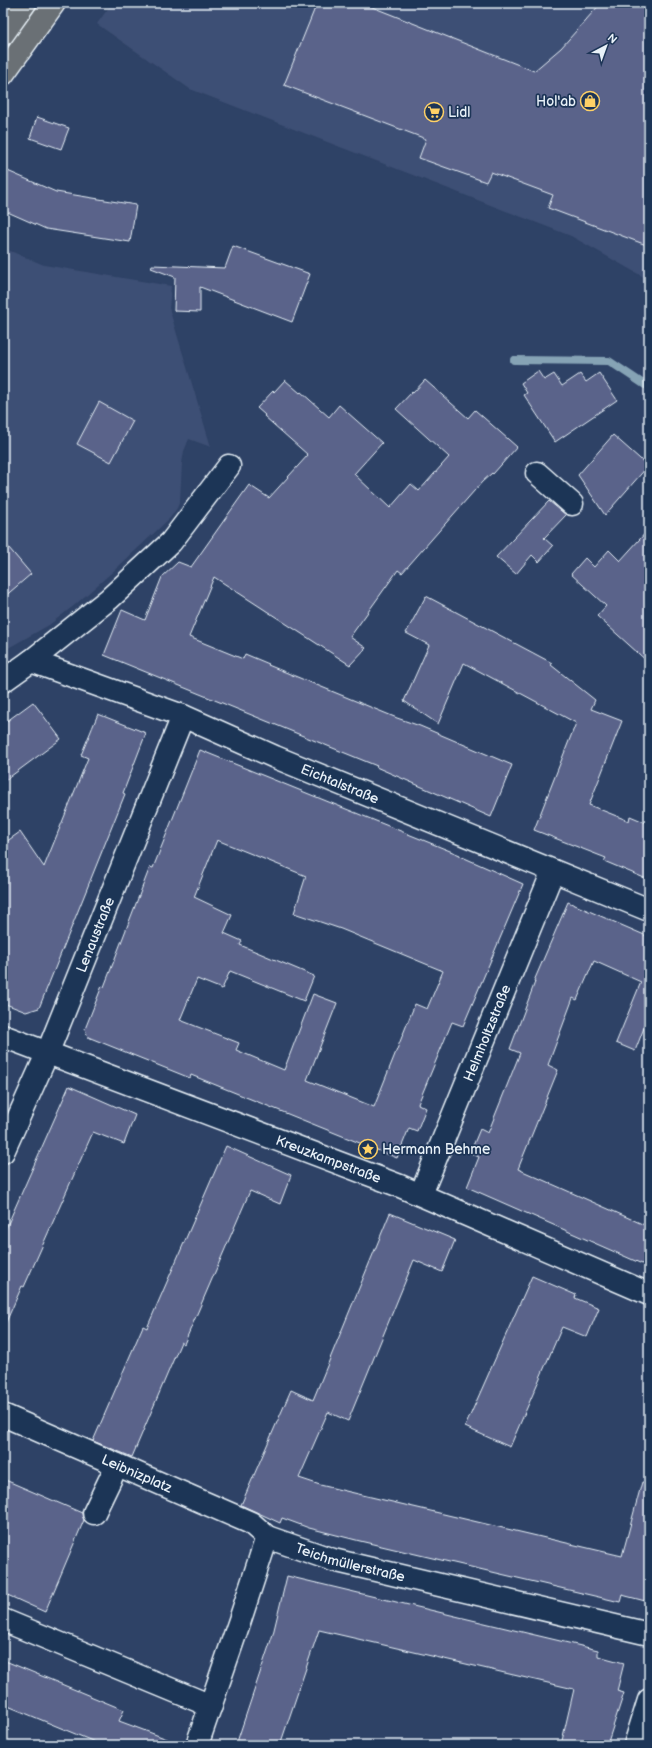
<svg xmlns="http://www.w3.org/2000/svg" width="652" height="1748" viewBox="0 0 652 1748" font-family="'Balsamiq Sans',sans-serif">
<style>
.built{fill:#3e4f74}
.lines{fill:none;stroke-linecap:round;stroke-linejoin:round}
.stream{stroke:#86a3b5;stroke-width:8}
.building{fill:#5a638a;stroke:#e8f1f8;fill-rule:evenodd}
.minor-casing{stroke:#e8f1f8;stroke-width:25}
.major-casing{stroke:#e8f1f8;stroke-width:25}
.minor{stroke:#1d3557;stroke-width:22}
.major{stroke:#6a7074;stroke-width:22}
.labels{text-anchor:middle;stroke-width:3.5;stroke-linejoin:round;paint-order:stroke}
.poi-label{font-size:14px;fill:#e8f1f8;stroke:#1d3557;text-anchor:start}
.street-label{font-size:14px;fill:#e8f1f8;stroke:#1d3557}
</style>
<rect width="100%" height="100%" fill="#2e4266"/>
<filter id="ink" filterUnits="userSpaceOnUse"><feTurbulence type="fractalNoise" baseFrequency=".025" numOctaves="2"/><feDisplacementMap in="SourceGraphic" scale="8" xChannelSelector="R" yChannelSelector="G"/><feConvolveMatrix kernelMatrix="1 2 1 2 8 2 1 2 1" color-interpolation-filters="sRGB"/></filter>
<g filter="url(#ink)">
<path class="built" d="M 112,3 L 649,3 L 649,280 L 571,236 L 190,89 L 97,24 Z
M 3,248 L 44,265 L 171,286 L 169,308 L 211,447 L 189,439 L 184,451 L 182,463 L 180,501 L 177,508 L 170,518 L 118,567 L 76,604 L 49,625 L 3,651 Z"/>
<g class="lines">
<path class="stream" d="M 514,360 L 609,361 L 645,385"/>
</g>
<path class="building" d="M 317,3 L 362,3 L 534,71 L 561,48 L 601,3 L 649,3 L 649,246 L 548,208 L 553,195 L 491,172 L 486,182 L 419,158 L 426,139 L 284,85 Z
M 37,117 L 69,128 L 61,149 L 30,138 Z
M 3,169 L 56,192 L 136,205 L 130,242 L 46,229 L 3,210 Z
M 233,246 L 310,274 L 292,322 L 200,287 L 200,312 L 174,311 L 175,277 L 151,268 L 152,265 L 225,268 Z
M 538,371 L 544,380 L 554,374 L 562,386 L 580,374 L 586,382 L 599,373 L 617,400 L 555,442 L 524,395 L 527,393 L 521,383 Z
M 285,380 L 300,393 L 301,392 L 329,417 L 339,405 L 382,443 L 354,474 L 390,508 L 411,484 L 419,491 L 449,457 L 396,409 L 412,392 L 413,393 L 425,380 L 468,418 L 475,410 L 517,447 L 493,474 L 492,473 L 482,482 L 402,573 L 398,570 L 350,637 L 366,648 L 350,665 L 214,577 L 189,637 L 243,659 L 245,654 L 269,664 L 268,665 L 397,718 L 420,726 L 512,765 L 491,817 L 376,767 L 377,766 L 104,655 L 122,610 L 145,620 L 162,577 L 178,562 L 191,567 L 249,485 L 269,498 L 308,455 L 264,416 L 265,415 L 257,408 L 273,391 L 274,392 Z
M 99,402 L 133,421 L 111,462 L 77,444 Z
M 613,435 L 648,466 L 605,515 L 578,475 Z
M 549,501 L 566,515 L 544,538 L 553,546 L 539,562 L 532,555 L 516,574 L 496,557 Z
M 649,529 L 649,663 L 597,616 L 606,606 L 571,574 L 585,558 L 594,567 L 609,550 L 620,561 Z
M 3,541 L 31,574 L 3,598 Z
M 426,596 L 552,663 L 551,665 L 595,700 L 591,709 L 622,721 L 589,805 L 629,821 L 630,816 L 649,824 L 649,880 L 604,861 L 606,858 L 534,830 L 576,723 L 464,663 L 438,724 L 404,701 L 429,645 L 406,633 Z
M 33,702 L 61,739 L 3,782 L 3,724 Z
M 98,714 L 146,733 L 123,793 L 125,794 L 39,1008 L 26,1012 L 3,1003 L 3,844 L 20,832 L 44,867 L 88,758 L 81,755 Z
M 200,750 L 460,855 L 460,856 L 523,884 L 463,1026 L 452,1022 L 418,1104 L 426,1108 L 417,1131 L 409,1128 L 397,1158 L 191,1075 L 190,1078 L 88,1037 L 85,1029 L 102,986 L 104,987 L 150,867 L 153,868 ZM 217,840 L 306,876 L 294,913 L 341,929 L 443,971 L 427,1009 L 415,1004 L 374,1107 L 307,1080 L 337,1003 L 313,994 L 284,1070 L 236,1050 L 239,1043 L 180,1020 L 197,979 L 222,989 L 230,971 L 304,1001 L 314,976 L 240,945 L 242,941 L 224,933 L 232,915 L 194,897 Z
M 568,902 L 649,937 L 649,1015 L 635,1051 L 616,1043 L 641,982 L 594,961 L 577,1000 L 573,998 L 548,1065 L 558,1070 L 518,1169 L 649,1227 L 649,1267 L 467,1187 L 479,1157 L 470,1153 L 480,1129 L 488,1133 L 520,1053 L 510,1049 L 535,982 L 534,981 Z
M 69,1086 L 135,1115 L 124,1144 L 93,1132 L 24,1287 L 22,1286 L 3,1329 L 3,1235 Z
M 226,1146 L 291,1175 L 280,1204 L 250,1191 L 184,1344 L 181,1342 L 132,1457 L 93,1441 L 143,1326 L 147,1328 Z
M 390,1213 L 455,1240 L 442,1272 L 414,1260 L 348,1421 L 328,1412 L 299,1478 L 320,1485 L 622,1556 L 642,1482 L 649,1483 L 649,1602 L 622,1595 L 620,1602 L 360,1541 L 309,1528 L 282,1518 L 280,1523 L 241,1505 L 291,1390 L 313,1400 Z
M 532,1276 L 576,1295 L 575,1298 L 599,1308 L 587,1337 L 562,1327 L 510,1447 L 465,1427 Z
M 3,1479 L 82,1513 L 84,1520 L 45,1612 L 3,1593 Z
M 287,1576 L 598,1650 L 598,1656 L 624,1663 L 617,1691 L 624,1693 L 607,1745 L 561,1745 L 574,1689 L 319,1630 L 280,1745 L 236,1745 L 273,1634 Z
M 3,1660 L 124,1710 L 119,1721 L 178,1743 L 178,1745 L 102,1745 L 3,1704 Z"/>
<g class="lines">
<defs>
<g id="minor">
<path d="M 537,473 L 572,504"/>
<path d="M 31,661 L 109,599 L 171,542 L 229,466"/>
<path id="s1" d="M 3,681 L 31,661 L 183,716 L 275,757 L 649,910"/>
<path id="s2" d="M 3,1036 L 400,1186 L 649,1294"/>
<path id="s3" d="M 3,1152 L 47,1054 L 183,716"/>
<path id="s4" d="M 421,1194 L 553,871"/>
<path id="s5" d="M 3,1415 L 251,1523 L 267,1537 L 333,1560 L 649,1634"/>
<path d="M 94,1513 L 117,1465"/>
<path d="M 3,1620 L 211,1706"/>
<path d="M 197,1745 L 240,1620 L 267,1537"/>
<path d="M 635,1745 L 649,1700"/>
</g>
<path id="major" d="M 3,34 L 25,3
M 3,74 L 54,3"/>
</defs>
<use href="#minor" class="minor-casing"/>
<use href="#major" class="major-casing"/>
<use href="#minor" class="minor"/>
<use href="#major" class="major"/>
</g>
</g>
<defs>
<symbol id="shop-ring" viewBox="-11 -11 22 22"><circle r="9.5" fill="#1d3557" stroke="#ffd166" stroke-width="1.5"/><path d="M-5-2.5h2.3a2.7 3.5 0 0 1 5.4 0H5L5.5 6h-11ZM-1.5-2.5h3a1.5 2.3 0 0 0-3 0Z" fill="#ffd166"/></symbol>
<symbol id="supermarket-ring" viewBox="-11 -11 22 22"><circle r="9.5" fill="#1d3557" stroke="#ffd166" stroke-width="1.5"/><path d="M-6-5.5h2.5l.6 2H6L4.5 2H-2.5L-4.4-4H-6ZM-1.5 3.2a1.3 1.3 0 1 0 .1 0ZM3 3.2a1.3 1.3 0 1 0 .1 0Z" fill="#ffd166"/></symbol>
<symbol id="sight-ring" viewBox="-11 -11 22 22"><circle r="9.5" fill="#1d3557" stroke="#ffd166" stroke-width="1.5"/><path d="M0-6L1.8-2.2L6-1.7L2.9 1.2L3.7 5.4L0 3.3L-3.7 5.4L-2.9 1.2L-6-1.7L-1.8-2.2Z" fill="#ffd166"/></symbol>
</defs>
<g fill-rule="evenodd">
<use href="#shop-ring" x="579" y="90" width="22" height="22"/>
<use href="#supermarket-ring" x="423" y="101" width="22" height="22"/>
<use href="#sight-ring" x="357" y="1138" width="22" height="22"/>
</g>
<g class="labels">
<g class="poi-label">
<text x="576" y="106" text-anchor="end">Hol'ab</text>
<text x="448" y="117">Lidl</text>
<text x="382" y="1154">Hermann Behme</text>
</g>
<g class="street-label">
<text dy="5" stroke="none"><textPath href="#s1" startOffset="367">Eichtalstraße</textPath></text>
<text dy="5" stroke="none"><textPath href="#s3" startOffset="236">Lenaustraße</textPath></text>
<text dy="5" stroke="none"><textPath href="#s4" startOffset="174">Helmholtzstraße</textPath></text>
<text dy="5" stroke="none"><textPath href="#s2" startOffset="348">Kreuzkampstraße</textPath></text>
<text dy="5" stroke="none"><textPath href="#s5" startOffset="146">Leibnizplatz</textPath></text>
<text dy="5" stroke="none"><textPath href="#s5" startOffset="379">Teichmüllerstraße</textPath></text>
</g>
</g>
<rect width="652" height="1748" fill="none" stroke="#1d3557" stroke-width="16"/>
<rect x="8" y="8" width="636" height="1732" fill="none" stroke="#e8f1f8" stroke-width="1.5" filter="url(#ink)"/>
<g transform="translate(606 46) rotate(41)" stroke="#1d3557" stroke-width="3" paint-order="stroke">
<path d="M0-3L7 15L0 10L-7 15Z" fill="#e8f1f8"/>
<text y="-6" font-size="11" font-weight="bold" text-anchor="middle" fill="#e8f1f8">N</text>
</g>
</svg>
